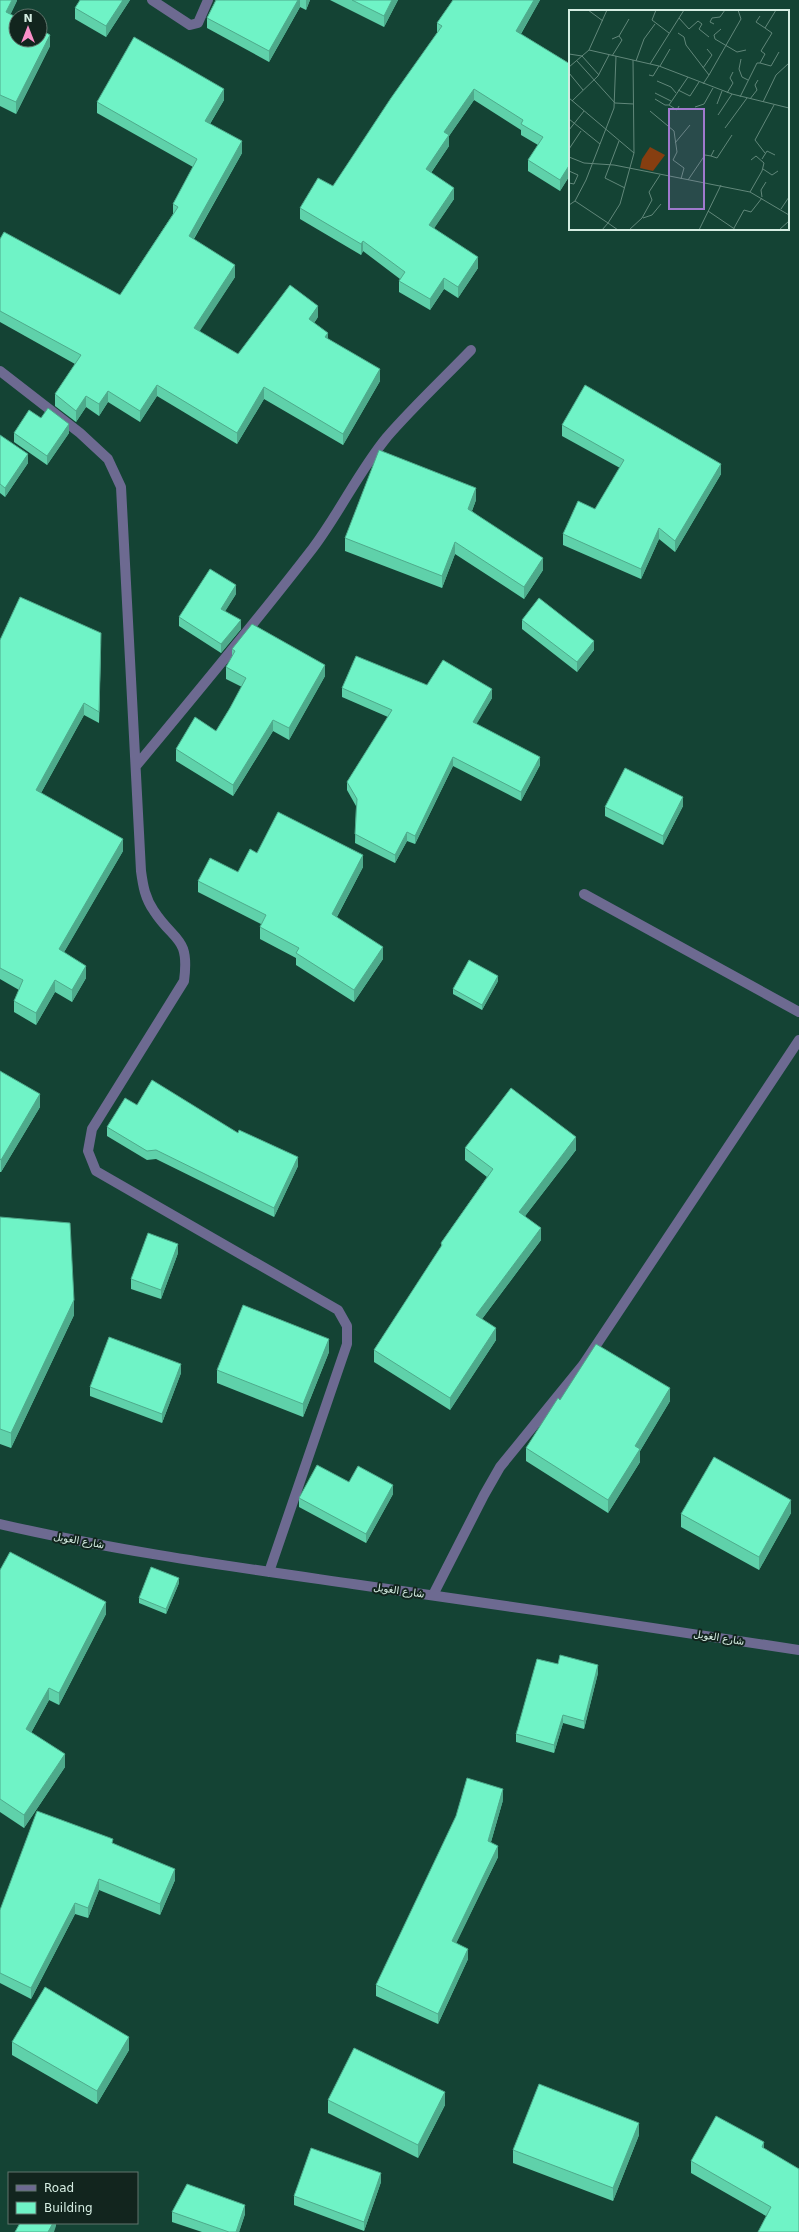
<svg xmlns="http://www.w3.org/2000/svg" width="799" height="2232" viewBox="0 0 799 2232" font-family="'DejaVu Sans',Cairo,sans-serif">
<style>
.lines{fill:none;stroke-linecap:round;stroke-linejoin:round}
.minor{stroke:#6d6a91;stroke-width:10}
.wall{fill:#5fd1aa}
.shaded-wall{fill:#4eaa8b}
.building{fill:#6ff3c6;stroke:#4eaa8b}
.labels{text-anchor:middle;stroke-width:4;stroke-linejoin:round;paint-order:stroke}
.street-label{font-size:10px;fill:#d5ede2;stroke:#12251e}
.inset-road{fill:none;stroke:#61877a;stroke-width:1}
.view{fill:#9f79cd;fill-opacity:0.15;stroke:#9f79cd;stroke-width:2}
.inset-edge{fill:none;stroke:#d5ede2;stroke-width:2}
</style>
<rect width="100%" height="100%" fill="#144334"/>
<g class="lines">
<path class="minor" d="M 152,0 L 190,25 L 198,23 L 208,0
M 0,371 L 80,433 L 108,459 L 121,487 L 141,871 C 143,886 145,898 154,911 C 174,942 190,936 184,981 L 92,1129 L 88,1151 L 96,1171 L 338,1310 L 347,1326 L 347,1344 L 269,1572
M 136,766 C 196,694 256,622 313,548 C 340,512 359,471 387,437 C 413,407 443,379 471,350
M 584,894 L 799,1012
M 0,1524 C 116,1551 235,1567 353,1584 C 502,1605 650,1627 799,1650
M 433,1595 L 484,1495 L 500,1467 L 583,1365 L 799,1040"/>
</g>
<path class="wall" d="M 0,0 L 17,0 L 10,15 L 50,46 L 16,114 L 0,106 Z
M 130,0 L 106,37 L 75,19 L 75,8 Z
M 216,0 L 310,0 L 306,10 L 300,7 L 269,62 L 207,28 L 207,18 Z
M 330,0 L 398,0 L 384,27 Z
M 453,0 L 540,0 L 521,34 L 570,64 L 570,175 L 560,191 L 528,171 L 528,160 L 538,145 L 521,135 L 521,130 L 474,100 L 449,136 L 449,146 L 431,173 L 454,199 L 434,228 L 478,268 L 458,298 L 444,289 L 430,310 L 399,292 L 399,281 L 400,279 L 363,251 L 361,255 L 300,219 L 300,208 L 333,186 L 437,33 L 437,23 Z
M 224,100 L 210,124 L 242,153 L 194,239 L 235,277 L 199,331 L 238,354 L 318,317 L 314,323 L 328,339 L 380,381 L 343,445 L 264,399 L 237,444 L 157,396 L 140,422 L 108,402 L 99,416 L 86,407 L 76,422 L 55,406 L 55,394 L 75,364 L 0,322 L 0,239 L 120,295 L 173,214 L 173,204 L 193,167 L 97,113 L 97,102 Z
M 41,418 L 69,433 L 47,465 L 14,442 L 14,433 Z
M 562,425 L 721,474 L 675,552 L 659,539 L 641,579 L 563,545 L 563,534 L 595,509 L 620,468 L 562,436 Z
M 0,435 L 28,463 L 5,497 L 0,493 Z
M 476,500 L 472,511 L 543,570 L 524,599 L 455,554 L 442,588 L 345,551 L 345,538 Z
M 236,594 L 225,611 L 241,629 L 221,653 L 179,626 L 179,617 Z
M 522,620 L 594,650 L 577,672 L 522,629 Z
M 0,640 L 101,644 L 99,723 L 84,715 L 41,793 L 123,851 L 64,952 L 86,978 L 72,1002 L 55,992 L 36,1025 L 14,1012 L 14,1001 L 19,990 L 0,979 Z
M 232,649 L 325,676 L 289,740 L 273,731 L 233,796 L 176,761 L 176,749 L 216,731 L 230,708 L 242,687 L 226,679 L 226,667 L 232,658 Z
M 427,685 L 492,698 L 476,724 L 540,765 L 521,801 L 453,766 L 415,844 L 407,841 L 395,863 L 355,843 L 356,806 L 347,790 L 347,782 L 388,717 L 342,697 L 342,688 Z
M 683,806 L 663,845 L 605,816 L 605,807 Z
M 257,853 L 363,867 L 337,917 L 383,959 L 354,1002 L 296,965 L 296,958 L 260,939 L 260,927 L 261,924 L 198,892 L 198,881 L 238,872 Z
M 498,981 L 482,1010 L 453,994 L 453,989 Z
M 0,1071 L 40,1107 L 1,1172 L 0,1172 Z
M 137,1105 L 238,1133 L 298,1166 L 274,1217 L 156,1159 L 147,1160 L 107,1136 L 107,1127 Z
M 465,1148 L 576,1150 L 525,1216 L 541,1240 L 482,1319 L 496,1340 L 450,1410 L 374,1362 L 374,1350 L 441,1247 L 441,1243 L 487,1177 L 465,1160 Z
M 0,1217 L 74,1315 L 11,1448 L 0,1444 Z
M 178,1253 L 161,1299 L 131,1289 L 131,1279 Z
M 329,1352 L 303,1417 L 217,1383 L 217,1370 Z
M 181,1373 L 162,1423 L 90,1396 L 90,1387 Z
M 560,1400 L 670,1401 L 640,1451 L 640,1462 L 608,1513 L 526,1461 L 526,1448 Z
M 349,1482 L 393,1494 L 366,1543 L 299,1507 L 299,1498 Z
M 791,1513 L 759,1570 L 681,1527 L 681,1514 Z
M 0,1570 L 106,1614 L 59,1705 L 49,1700 L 31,1733 L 65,1767 L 24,1828 L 0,1812 Z
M 179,1583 L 166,1614 L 139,1603 L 139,1598 Z
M 558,1664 L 598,1673 L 584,1729 L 563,1723 L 554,1753 L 516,1742 L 516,1734 Z
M 503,1800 L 491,1842 L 498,1857 L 456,1943 L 468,1959 L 438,2024 L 376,1996 L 376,1985 Z
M 113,1843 L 175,1880 L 160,1915 L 99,1890 L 88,1918 L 75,1914 L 31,1999 L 0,1983 L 0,1910 Z
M 12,2042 L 129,2050 L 97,2104 L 12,2055 Z
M 328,2100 L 445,2105 L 418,2158 L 328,2113 Z
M 639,2135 L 613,2201 L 513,2163 L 513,2150 Z
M 764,2149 L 799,2169 L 766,2216 L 691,2173 L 691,2161 Z
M 381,2182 L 364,2231 L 294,2205 L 294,2196 Z
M 172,2212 L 245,2214 L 239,2232 L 202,2232 L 172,2222 Z"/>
<path class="shaded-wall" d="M 12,0 L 17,0 L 17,1 L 6,24 L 6,12 Z
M 123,0 L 130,0 L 106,37 L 106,26 Z
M 298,0 L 300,0 L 300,7 L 269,62 L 269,51 Z
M 306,0 L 310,0 L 306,10 Z
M 392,0 L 398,0 L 384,27 L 384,16 Z
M 534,0 L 540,0 L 516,42 L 516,31 Z
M 50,35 L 50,46 L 16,114 L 16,102 Z
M 224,89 L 224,100 L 205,132 L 205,121 Z
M 474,89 L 474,100 L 449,136 L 449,146 L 426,180 L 426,169 L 444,132 Z
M 242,141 L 242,153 L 189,247 L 189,236 Z
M 570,164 L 570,175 L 560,191 L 560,180 Z
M 454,188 L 454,199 L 429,236 L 429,225 Z
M 363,241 L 363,251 L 361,255 L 361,244 Z
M 478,257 L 478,268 L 458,298 L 458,287 Z
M 235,265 L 235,277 L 194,340 L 194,328 Z
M 444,278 L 444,289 L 430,310 L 430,299 Z
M 318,306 L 318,317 L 309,330 L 309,319 Z
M 328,333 L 328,345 L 325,337 Z
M 380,369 L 380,381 L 343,445 L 343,434 Z
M 157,385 L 157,396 L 140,422 L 140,411 Z
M 264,387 L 264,399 L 237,444 L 237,433 Z
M 108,391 L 108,402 L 99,416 L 99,404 Z
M 86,396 L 86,407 L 76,422 L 76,411 Z
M 69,424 L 69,433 L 47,465 L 47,456 Z
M 28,454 L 28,463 L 5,497 L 5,488 Z
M 721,464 L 721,474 L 675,552 L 675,541 Z
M 476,488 L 476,500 L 468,521 L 468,509 Z
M 659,528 L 659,539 L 641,579 L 641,569 Z
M 455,542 L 455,554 L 442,588 L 442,576 Z
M 543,558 L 543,570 L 524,599 L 524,587 Z
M 236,585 L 236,594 L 221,618 L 221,609 Z
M 241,620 L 241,629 L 221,653 L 221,644 Z
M 101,633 L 101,644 L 99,723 L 99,712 Z
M 594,641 L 594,650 L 577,672 L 577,662 Z
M 325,665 L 325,676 L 289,740 L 289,728 Z
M 492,689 L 492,698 L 473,730 L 473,722 Z
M 84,703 L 84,715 L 36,802 L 36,790 Z
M 273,720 L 273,731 L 233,796 L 233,785 Z
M 453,757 L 453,766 L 415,844 L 415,836 Z
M 540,757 L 540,765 L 521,801 L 521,792 Z
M 683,797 L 683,806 L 663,845 L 663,836 Z
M 407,832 L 407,841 L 395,863 L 395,855 Z
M 123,839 L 123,851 L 59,961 L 59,949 Z
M 363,855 L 363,867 L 332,926 L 332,914 Z
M 383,947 L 383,959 L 354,1002 L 354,990 Z
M 86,966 L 86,978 L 72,1002 L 72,990 Z
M 498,976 L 498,981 L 482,1010 L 482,1005 Z
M 55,980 L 55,992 L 36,1025 L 36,1013 Z
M 40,1094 L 40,1107 L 1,1172 L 1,1160 Z
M 576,1137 L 576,1150 L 519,1224 L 519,1212 Z
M 298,1157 L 298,1166 L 274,1217 L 274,1208 Z
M 541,1228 L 541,1240 L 476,1327 L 476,1315 Z
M 178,1244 L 178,1253 L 161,1299 L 161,1290 Z
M 74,1300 L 74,1315 L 11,1448 L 11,1433 Z
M 496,1328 L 496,1340 L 450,1410 L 450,1398 Z
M 329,1339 L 329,1352 L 303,1417 L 303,1404 Z
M 181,1364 L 181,1373 L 162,1423 L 162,1414 Z
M 670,1388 L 670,1401 L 640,1451 L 640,1462 L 608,1513 L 608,1500 L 635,1446 Z
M 393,1485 L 393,1494 L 366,1543 L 366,1534 Z
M 791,1500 L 791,1513 L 759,1570 L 759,1557 Z
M 179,1578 L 179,1583 L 166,1614 L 166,1609 Z
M 106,1602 L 106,1614 L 59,1705 L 59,1693 Z
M 598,1665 L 598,1673 L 584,1729 L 584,1721 Z
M 49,1688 L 49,1700 L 26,1742 L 26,1729 Z
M 563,1715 L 563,1723 L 554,1753 L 554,1745 Z
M 65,1754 L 65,1767 L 24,1828 L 24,1815 Z
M 503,1789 L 503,1800 L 488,1852 L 488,1841 Z
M 498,1846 L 498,1857 L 452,1952 L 452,1941 Z
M 175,1869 L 175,1880 L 160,1915 L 160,1904 Z
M 99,1879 L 99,1890 L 88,1918 L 88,1908 Z
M 75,1903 L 75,1914 L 31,1999 L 31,1988 Z
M 468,1949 L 468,1959 L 438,2024 L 438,2014 Z
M 129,2037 L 129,2050 L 97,2104 L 97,2091 Z
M 445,2092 L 445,2105 L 418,2158 L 418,2145 Z
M 639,2123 L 639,2135 L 613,2201 L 613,2188 Z
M 764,2142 L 764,2155 L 762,2147 Z
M 381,2173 L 381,2182 L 364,2231 L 364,2222 Z
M 245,2205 L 245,2214 L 239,2232 L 236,2232 Z
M 53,2223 L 56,2223 L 56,2226 L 54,2232 L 48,2232 Z"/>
<path class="building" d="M 0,0 L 12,0 L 6,12 L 16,17 L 16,40 L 40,40 L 40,29 L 50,35 L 16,102 L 0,95 Z
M 80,0 L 123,0 L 106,26 L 75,8 Z
M 216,0 L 298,0 L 269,51 L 207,18 Z
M 352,0 L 392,0 L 384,16 Z
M 453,0 L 534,0 L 516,31 L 570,64 L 570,164 L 560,180 L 528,160 L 543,137 L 521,124 L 523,120 L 474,89 L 444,132 L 449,135 L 426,169 L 454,188 L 429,225 L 478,257 L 458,287 L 444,278 L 430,299 L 399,281 L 405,272 L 363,241 L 361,244 L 300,208 L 318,178 L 333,186 L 391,98 L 442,26 L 437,23 Z
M 134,37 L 224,89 L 205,121 L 242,141 L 189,236 L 235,265 L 194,328 L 238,354 L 290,285 L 318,306 L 309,319 L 328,333 L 325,337 L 380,369 L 343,434 L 264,387 L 237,433 L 157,385 L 140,411 L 108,391 L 99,404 L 86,396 L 76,411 L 55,394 L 81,355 L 0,311 L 0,239 L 4,232 L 120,295 L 178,207 L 173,204 L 197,159 L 97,102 Z
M 585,385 L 721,464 L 675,541 L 659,528 L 641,569 L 563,534 L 578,501 L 595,509 L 624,460 L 562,425 Z
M 48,408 L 69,424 L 47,456 L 14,433 L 29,410 L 41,418 Z
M 0,435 L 28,454 L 5,488 L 0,484 Z
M 379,450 L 476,488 L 468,509 L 543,558 L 524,587 L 455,542 L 442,576 L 345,538 Z
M 210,569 L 236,585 L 221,609 L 241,620 L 221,644 L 179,617 Z
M 20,597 L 101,633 L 99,712 L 84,703 L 36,790 L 123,839 L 59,949 L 86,966 L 72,990 L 55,980 L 36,1013 L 14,1001 L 23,980 L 0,968 L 0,640 Z
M 539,598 L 594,641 L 577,662 L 522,620 Z
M 252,624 L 325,665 L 289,728 L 273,720 L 233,785 L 176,749 L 195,717 L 216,731 L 230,708 L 246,678 L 226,667 L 235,651 L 232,649 Z
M 356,656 L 427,685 L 443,660 L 492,689 L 473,722 L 540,757 L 521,792 L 453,757 L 415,836 L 407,832 L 395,855 L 355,834 L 357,799 L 347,782 L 392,710 L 342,688 Z
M 625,768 L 683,797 L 663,836 L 605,807 Z
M 278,812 L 363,855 L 332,914 L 383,947 L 354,990 L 296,953 L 299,948 L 260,927 L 266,915 L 198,881 L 210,858 L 238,872 L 250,849 L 257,853 Z
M 469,960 L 498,976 L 482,1005 L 453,989 Z
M 0,1071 L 40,1094 L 1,1160 L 0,1159 Z
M 152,1080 L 238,1133 L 239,1130 L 298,1157 L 274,1208 L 156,1150 L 147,1151 L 107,1127 L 125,1098 L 137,1105 Z
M 511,1088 L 576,1137 L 519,1212 L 541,1228 L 476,1315 L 496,1328 L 450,1398 L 374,1350 L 442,1245 L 441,1243 L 493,1169 L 465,1148 Z
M 0,1217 L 70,1223 L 74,1300 L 11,1433 L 0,1429 Z
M 148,1233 L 178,1244 L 161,1290 L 131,1279 Z
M 243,1305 L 329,1339 L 303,1404 L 217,1370 Z
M 109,1337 L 181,1364 L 162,1414 L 90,1387 Z
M 596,1344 L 670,1388 L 635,1446 L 640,1449 L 608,1500 L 526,1448 L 558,1398 L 560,1400 Z
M 714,1457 L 791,1500 L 759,1557 L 681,1514 Z
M 317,1465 L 349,1482 L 358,1466 L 393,1485 L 366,1534 L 299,1498 Z
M 10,1552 L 106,1602 L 59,1693 L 49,1688 L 26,1729 L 65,1754 L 24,1815 L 0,1799 L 0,1570 Z
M 151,1567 L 179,1578 L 166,1609 L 139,1598 Z
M 560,1655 L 598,1665 L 584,1721 L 563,1715 L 554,1745 L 516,1734 L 537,1659 L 558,1664 Z
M 467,1778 L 503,1789 L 488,1841 L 498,1846 L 452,1941 L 468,1949 L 438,2014 L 376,1985 L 456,1816 Z
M 37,1811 L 113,1839 L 112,1843 L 175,1869 L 160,1904 L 99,1879 L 88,1908 L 75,1903 L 31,1988 L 0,1973 L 0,1910 Z
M 45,1987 L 129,2037 L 97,2091 L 12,2042 Z
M 354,2048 L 445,2092 L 418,2145 L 328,2100 Z
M 539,2084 L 639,2123 L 613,2188 L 513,2150 Z
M 716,2116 L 764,2142 L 762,2147 L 799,2169 L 799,2232 L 758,2232 L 771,2207 L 691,2161 Z
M 311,2148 L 381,2173 L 364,2222 L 294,2196 Z
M 187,2184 L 245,2205 L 236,2232 L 229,2232 L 172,2212 Z
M 20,2223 L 53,2223 L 48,2232 L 15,2232 Z"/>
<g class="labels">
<g class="street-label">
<text transform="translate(79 1540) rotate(10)" y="4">شارع الغويل</text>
<text transform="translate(399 1590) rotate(8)" y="4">شارع الغويل</text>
<text transform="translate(719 1637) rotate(9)" y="4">شارع الغويل</text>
</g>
</g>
<g transform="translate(569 10)">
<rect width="220" height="220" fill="#144334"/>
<path d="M 81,137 L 96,145 L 84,161 L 71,158 L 73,149 Z" fill="#863e10"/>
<path class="inset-road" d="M 19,0 L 34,11M 87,0 L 83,10 L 100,23M 191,6 L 187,12 L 196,18M 110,8 L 120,19 L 129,11 L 133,14 L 130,19 L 140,27M 145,14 L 141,12 L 143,8 L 151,7 L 156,0M 152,19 L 145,25 L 146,29 L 168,42 L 177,40M 109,23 L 115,27 L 117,35 L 140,65 L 134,74M 43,29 L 50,26 L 60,9M 20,40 L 90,56 L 163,84 L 220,98M 0,44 L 13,46 L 30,65M 43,46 L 53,30 L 50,26M 172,49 L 170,59 L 173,67 L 179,70M 8,51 L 46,93 L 65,94M 67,51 L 75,29 L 86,14M 191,53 L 202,56 L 210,42M 81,54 L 115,0M 91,56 L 101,39M 0,57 L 20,40 L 38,0M 134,58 L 143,45 L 138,39M 0,63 L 14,80M 80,65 L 84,66 L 90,56M 140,65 L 172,9 L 169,0M 88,71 L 102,77 L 107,83M 109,80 L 121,86 L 130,72M 86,83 L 102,91M 158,83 L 164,73 L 161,68 L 164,62M 171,87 L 188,53 L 191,53 L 196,44 L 192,41 L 203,23 L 196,18 L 207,0M 0,88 L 65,143M 86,89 L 96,95 L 100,95M 181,89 L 188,80 L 186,75 L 189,70M 3,91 L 29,66 L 40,45M 194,92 L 207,65 L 220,53M 148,94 L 153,81M 110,96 L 108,100 L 100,95 L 119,67M 126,97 L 135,94 L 144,78M 81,101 L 105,121 L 108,142 L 104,150 L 115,158 L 112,169M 149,105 L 163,84M 0,109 L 31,134M 156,118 L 178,88M 0,120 L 15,101M 50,131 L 36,168 L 56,178M 106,133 L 121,115M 0,139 L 12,121M 196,143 L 186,130 L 205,95M 142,146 L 148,148 L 163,125M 0,147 L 15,153 L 45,155 L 181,182 L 220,205M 193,149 L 198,141 L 206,145M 194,159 L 203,165 L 209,161M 0,161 L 9,165 L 5,174 L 0,173M 119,170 L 136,145 L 142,146 L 145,140M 181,182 L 193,161 L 195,153 L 187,146 L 182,150M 193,187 L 192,180 L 197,172M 6,191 L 39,213 L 33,220M 0,195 L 6,191 L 17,170 L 45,98 L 47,46M 212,199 L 220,187M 139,201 L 167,220M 74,208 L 83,205 L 92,194M 165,218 L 175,200 L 182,202 L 193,188M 49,220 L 39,213 L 51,194 L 65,143 L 64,50M 60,220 L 73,208 L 83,190 L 80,182 L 91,165M 130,220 L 152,175M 210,220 L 220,211"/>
<path class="view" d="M 100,99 L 135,99 L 135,199 L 100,199 Z"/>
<rect width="220" height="220" class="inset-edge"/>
</g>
<rect x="8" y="2172" width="130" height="52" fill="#12251e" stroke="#60756c"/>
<rect x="16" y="2185" width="20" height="6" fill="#6d6a91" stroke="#60756c"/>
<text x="44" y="2192" font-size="12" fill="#d5ede2">Road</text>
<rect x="16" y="2202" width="20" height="12" fill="#6ff3c6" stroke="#60756c"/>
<text x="44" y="2212" font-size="12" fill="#d5ede2">Building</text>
<g transform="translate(28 28)"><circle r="19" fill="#12251e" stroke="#60756c"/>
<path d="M0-3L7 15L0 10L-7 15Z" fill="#fa8fc8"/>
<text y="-6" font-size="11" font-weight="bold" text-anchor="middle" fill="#d5ede2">N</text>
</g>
</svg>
